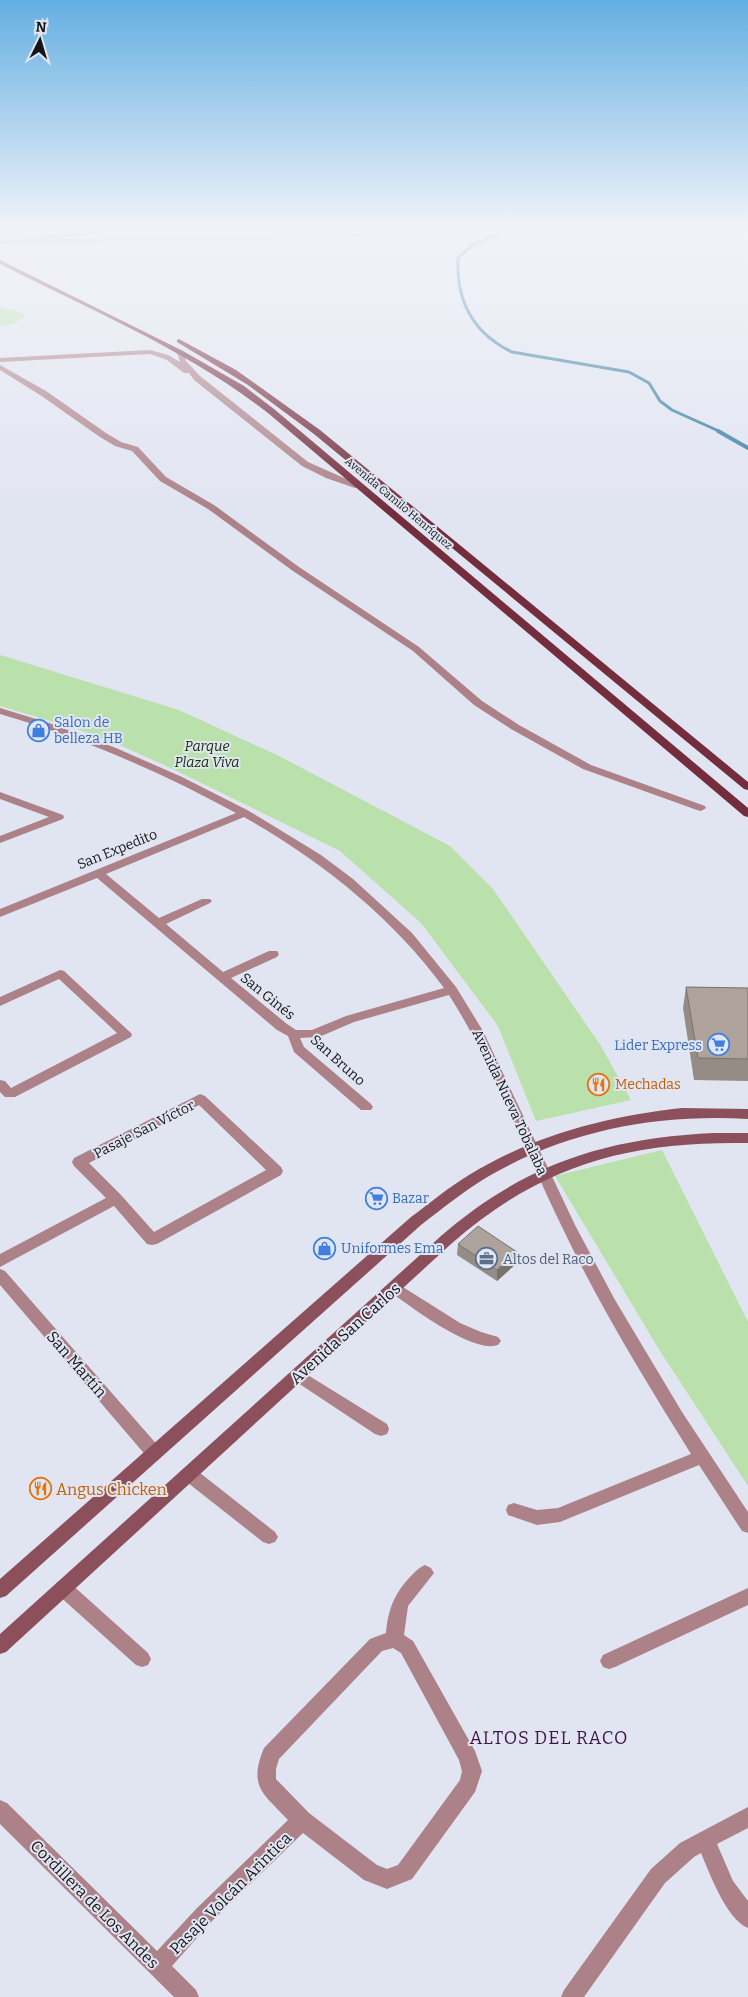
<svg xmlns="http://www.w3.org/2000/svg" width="748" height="1997" viewBox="0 0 748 1997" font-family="Bitter,serif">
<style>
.green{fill:#bae0ac}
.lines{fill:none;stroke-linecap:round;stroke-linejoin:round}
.stream-far1{stroke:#327c9f;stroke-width:3}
.stream{stroke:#327c9f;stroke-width:4}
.minor{fill:#ac8188;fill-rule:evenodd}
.secondary{fill:#8c505c;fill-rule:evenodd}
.primary{fill:#742d3d;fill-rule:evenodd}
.wall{fill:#968c86}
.shaded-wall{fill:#7a726d}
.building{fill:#aea39c;stroke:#7a726d}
.labels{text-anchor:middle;stroke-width:4;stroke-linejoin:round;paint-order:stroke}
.far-street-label{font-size:11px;fill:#141619;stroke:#e1e5f1}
.shop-label{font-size:14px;fill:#366cbe;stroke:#e1e5f1;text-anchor:start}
.park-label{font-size:14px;font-style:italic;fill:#0f3200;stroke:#e1e5f1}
.street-label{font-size:14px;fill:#141619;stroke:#e1e5f1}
.food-label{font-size:14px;fill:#c56008;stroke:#e1e5f1;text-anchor:start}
.service-label{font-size:14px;fill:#4e5e75;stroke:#e1e5f1;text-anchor:start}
.near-street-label{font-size:16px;fill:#141619;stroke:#e1e5f1}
.near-food-label{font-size:16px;fill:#c56008;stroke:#e1e5f1;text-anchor:start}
.near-neighbourhood-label{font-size:18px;letter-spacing:1px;fill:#3f1448;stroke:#e1e5f1}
</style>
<rect width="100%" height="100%" fill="#e1e5f1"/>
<path class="green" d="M 0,308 L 15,310 L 24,314 L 24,318 L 15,323 L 0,326 Z
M 0,655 L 179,710 L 281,757 L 450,846 L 493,889 L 601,1046 L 631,1100 L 536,1121 L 498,1026 L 421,923 L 340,851 L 177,771 L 124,747 L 74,728 L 0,706 Z
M 662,1150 L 748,1322 L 748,1486 L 660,1351 L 555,1176 Z"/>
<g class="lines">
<path class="stream-far1" d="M 507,230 L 474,244 L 458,258 C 456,301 473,333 512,352 L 629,372 L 649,383 L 660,401 L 672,410 L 721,432
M 42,238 L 113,230"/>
<path class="stream" d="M 718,431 L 748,448"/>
<path class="minor" d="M 384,230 L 393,230 L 375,236 L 0,244 L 0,240 L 375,232 Z
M 150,350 L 168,355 L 180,362 L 177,352 L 183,351 L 186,361 L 200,376 L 308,462 L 362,486 L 355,488 L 326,478 L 302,466 L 194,380 L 189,373 L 184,373 L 167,360 L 150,354 L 0,362 L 0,358 Z
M 0,365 L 46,391 L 106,433 L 121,442 L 138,447 L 166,477 L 214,505 L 299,567 L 419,647 L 482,701 L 519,725 L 591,765 L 705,806 L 706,808 L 701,811 L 697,810 L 583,769 L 511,729 L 474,705 L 413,651 L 293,571 L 208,509 L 160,481 L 132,451 L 115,446 L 100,437 L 40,395 L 0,370 Z
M 0,708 L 49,723 L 116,748 L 182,777 L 249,811 L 321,855 L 353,879 L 412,933 L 456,987 L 483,1031 L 576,1227 L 615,1300 L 682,1412 L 748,1512 L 748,1533 L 742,1531 L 699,1465 L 560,1522 L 537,1525 L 508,1515 L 506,1510 L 508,1505 L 514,1503 L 537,1510 L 558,1508 L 691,1454 C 645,1380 599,1305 562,1227 C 524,1149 495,1067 449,995 L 354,1022 L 319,1037 L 300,1038 L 304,1047 L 371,1104 L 373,1107 L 371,1110 L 361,1110 L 294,1052 L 288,1036 L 277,1030 L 97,878 L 0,917 L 0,909 L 236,813 C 161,772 82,738 0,714 ZM 244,817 C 322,862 391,916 444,988 L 346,1016 L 312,1030 L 296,1030 L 287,1024 L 231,978 L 277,957 L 279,954 L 277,951 L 269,951 L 223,972 L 166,924 L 210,903 L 212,901 L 210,899 L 202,899 L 159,918 L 106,874 Z
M 0,792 L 63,815 L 64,817 L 63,819 L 0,843 L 0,836 L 49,817 L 0,799 Z
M 60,970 L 64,971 L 132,1034 L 131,1037 L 15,1097 L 5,1097 L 0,1092 L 0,1080 L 5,1081 L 11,1088 L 117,1033 L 59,979 L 0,1006 L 0,997 Z
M 200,1094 L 205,1096 L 281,1167 L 283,1171 L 281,1175 L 157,1244 L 152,1245 L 147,1244 L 114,1206 L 0,1267 L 0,1254 L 106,1198 L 74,1166 L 72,1162 L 74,1158 ZM 199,1105 L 266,1170 L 154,1232 L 121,1195 L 89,1163 Z
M 0,1269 L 5,1271 L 160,1448 L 162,1453 L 160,1458 L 154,1460 L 148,1458 L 0,1285 Z
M 395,1282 L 460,1323 L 481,1332 L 498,1337 L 501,1341 L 498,1345 C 472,1354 412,1307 390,1292 L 388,1288 L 390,1284 Z
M 298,1369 L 387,1424 L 389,1429 L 387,1434 L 381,1436 L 375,1434 L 292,1379 L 290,1375 L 292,1371 Z
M 189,1467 L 195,1469 L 275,1532 L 278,1537 L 275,1542 L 269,1544 L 263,1542 L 183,1479 L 181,1474 L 183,1469 Z
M 425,1565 L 431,1568 L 434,1573 L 408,1606 L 404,1635 L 413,1641 L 475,1751 L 482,1771 L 475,1792 L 412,1879 L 387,1889 L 364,1880 L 303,1833 L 211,1922 L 172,1966 L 196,1990 L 199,1997 L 174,1997 L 0,1824 L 0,1800 L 7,1803 L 157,1951 L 197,1908 L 288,1820 C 263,1793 248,1787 264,1748 L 370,1639 L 386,1633 C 388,1610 394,1594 410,1577 C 415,1572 418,1568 425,1565 ZM 393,1648 L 401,1653 L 459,1760 L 462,1771 L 460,1780 L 398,1865 L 387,1869 L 377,1865 L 309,1813 L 276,1779 L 276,1769 L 279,1759 L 382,1651 Z
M 63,1580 L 69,1582 L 148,1653 L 151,1659 L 148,1665 L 142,1667 L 136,1665 L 57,1594 L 54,1588 L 57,1582 Z
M 748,1588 L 748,1605 L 615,1667 L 609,1669 L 603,1667 L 600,1661 L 603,1655 Z
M 748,1807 L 748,1828 L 717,1844 L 733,1881 L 748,1901 L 748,1928 C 726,1919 710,1874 701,1853 L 694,1857 L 665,1883 L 584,1997 L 561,1997 L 564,1990 L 651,1869 L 680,1843 Z"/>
<path class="secondary" d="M 682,1108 L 748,1109 L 748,1119 C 657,1114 569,1130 489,1176 C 465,1190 443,1208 421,1225 L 6,1596 L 0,1598 L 0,1579 L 411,1217 C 430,1203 449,1187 469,1175 C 534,1135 608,1116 682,1108 Z
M 714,1133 L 748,1133 L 748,1143 C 629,1141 542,1164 451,1244 L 6,1652 L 0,1654 L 0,1634 L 441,1236 C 524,1164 606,1138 714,1133 Z"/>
<path class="primary" d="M 0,260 L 183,351 L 244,386 L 274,409 L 748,808 L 748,817 L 744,816 L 268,413 C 187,350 91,310 0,264 Z
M 179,339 L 236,370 L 320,430 L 748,782 L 748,790 L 744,789 L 314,434 L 248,385 L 177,342 L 177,340 Z"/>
</g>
<path class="wall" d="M 686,987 L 748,988 L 748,1081 L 694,1080 L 683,1008 Z
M 458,1244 L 517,1263 L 497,1281 L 457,1255 Z"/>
<path class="shaded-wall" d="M 517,1252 L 517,1263 L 497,1281 L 497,1270 Z"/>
<path class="building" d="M 686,987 L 748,988 L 748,1059 L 698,1058 Z
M 478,1226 L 517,1252 L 497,1270 L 458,1244 Z"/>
<linearGradient id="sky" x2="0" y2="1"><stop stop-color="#64afe2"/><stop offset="0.45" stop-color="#f2f3f9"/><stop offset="1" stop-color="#f2f3f9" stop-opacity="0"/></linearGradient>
<rect width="748" height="509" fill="url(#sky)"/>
<defs>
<symbol id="shop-ring" viewBox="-11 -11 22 22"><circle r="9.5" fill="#e1e5f1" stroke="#3f7fe0" stroke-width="1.5"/><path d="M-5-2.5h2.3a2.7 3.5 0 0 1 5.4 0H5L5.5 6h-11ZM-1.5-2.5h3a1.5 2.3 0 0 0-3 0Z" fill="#3f7fe0"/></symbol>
<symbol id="supermarket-ring" viewBox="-11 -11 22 22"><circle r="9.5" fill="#e1e5f1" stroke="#3f7fe0" stroke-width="1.5"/><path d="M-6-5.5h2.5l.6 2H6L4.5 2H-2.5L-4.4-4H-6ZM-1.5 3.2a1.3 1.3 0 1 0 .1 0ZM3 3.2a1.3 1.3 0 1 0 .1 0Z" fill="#3f7fe0"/></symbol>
<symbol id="restaurant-ring" viewBox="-11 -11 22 22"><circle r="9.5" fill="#e1e5f1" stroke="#e8710a" stroke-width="1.5"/><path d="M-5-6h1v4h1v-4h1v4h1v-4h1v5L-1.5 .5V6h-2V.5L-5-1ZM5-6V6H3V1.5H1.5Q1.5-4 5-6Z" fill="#e8710a"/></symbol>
<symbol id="office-ring" viewBox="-11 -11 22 22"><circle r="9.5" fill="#e1e5f1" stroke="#5c6f8a" stroke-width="1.5"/><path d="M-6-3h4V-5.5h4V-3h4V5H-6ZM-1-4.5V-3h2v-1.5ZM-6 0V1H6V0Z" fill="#5c6f8a"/></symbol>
</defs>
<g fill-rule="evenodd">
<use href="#shop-ring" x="26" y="718" width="25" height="25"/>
<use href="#supermarket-ring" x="706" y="1032" width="25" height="25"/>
<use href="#restaurant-ring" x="586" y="1072" width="25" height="25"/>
<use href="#supermarket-ring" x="364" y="1186" width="25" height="25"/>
<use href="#shop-ring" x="312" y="1236" width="25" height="25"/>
<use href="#office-ring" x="474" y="1246" width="25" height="25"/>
<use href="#restaurant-ring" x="28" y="1476" width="25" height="25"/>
</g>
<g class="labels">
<g class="far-street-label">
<text transform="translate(399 503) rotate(40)" y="4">Avenida Camilo Henríquez</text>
</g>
<g class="shop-label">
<text x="54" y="727">Salon de<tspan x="54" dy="16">belleza HB</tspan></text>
<text x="702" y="1050" text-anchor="end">Lider Express</text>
<text x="392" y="1203">Bazar</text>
<text x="341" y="1253">Uniformes Ema</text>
</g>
<g class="park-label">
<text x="207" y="751">Parque<tspan x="207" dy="16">Plaza Viva</tspan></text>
</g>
<g class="street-label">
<text transform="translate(117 849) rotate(-22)" y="5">San Expedito</text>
<text transform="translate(268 996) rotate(39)" y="5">San Ginés</text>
<text transform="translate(338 1060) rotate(42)" y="5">San Bruno</text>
<text transform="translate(510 1102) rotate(65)" y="5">Avenida Nueva Tobalaba</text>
<text transform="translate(144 1129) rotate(-27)" y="5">Pasaje San Víctor</text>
</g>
<g class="food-label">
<text x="615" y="1089">Mechadas</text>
</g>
<g class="service-label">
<text x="503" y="1264">Altos del Raco</text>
</g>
<g class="near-street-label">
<text transform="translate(345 1333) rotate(-42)" y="6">Avenida San Carlos</text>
<text transform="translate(77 1364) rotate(49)" y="6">San Martín</text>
<text transform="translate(230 1893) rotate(-45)" y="6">Pasaje Volcán Arintica</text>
<text transform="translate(95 1904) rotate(45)" y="6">Cordillera de Los Andes</text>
</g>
<g class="near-food-label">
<text x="56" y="1495">Angus Chicken</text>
</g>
<g class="near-neighbourhood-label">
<text x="549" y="1744">ALTOS DEL RACO</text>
</g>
</g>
<g transform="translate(40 40) rotate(5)" stroke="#e1e5f1" stroke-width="4" paint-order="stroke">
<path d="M0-4L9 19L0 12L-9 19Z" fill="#141619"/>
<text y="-8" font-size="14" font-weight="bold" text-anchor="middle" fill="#141619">N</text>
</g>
</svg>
